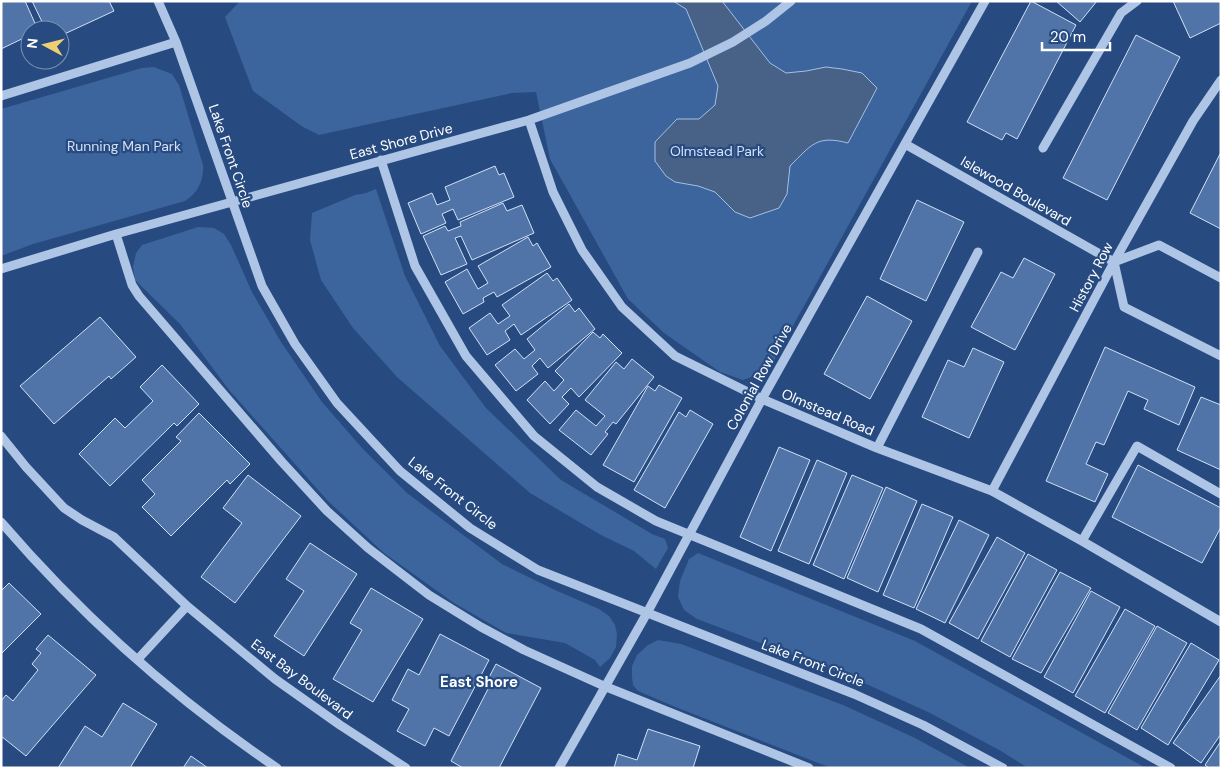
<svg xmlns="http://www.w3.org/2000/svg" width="1222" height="769" viewBox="0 0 1222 769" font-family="'DM Sans',sans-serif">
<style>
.green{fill:#3c649d}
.water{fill:#486287;stroke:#a3c0e6}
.building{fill:#5074a8;stroke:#d1e0f5}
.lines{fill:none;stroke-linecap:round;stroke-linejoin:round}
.minor{stroke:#aec5e6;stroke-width:9}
.labels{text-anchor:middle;stroke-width:4.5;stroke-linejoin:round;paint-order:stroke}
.street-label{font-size:14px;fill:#fff;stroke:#274b80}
.park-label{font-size:14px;fill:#d1e0f5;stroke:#274b80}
.neighbourhood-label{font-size:15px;font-weight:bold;fill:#fff;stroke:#274b80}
</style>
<rect width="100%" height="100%" fill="#274b80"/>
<path class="green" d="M 240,1 L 972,1 L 772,364 L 763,373 L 743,380 L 720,372 L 664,333 L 628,299 L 550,159 L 536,92 L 512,93 L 319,135 L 303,127 L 253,91 L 225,17 Z
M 154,67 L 172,74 L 179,85 L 203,165 C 204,180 198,193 185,201 L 33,244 L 1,256 L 1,109 L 142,68 Z
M 376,189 L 405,276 L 440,346 L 486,408 L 561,480 L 652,534 L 665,539 L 668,548 L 656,569 L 634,551 L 601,535 L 530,493 L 397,377 L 353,328 L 321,280 L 310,240 L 312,213 L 355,195 L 366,193 Z
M 198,227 L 214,228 L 224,234 L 231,245 L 252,292 L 281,342 L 322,402 L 362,448 L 407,493 L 502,564 L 555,590 L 599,609 L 609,616 L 615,625 L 617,634 L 616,647 L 610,658 L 600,667 L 595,660 L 565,643 L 506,633 L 454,603 L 384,553 L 328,501 L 229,390 L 180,324 L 135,280 L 133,267 L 136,253 L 142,245 Z
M 698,553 L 915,641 L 1146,768 L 1028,768 L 1001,751 L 928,712 L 853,678 L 697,619 L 684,610 L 678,597 L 680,581 L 689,559 Z
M 658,640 L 681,644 L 843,705 L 915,738 L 970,768 L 831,768 L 673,706 L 638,691 L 633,685 L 632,677 L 632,666 L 637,655 L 648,645 Z"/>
<path class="water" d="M 673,1 L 722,1 L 770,63 L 786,73 L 806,71 L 826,67 L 842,69 L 862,73 L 877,88 L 848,143 C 817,135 812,144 790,166 L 787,194 L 779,208 L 750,218 L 735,212 L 715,192 L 698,186 L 675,182 L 666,176 L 655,161 L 655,142 L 677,119 L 699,119 L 715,105 L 718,86 L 686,9 Z"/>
<path class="building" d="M 1,1 L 25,1 L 38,30 L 30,30 L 30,35 L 1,49 Z
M 32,1 L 109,1 L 114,11 L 60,36 L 60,30 L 46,30 Z
M 1031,1 L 1076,25 L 1017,139 L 1006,133 L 1002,140 L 967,122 Z
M 1056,1 L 1097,1 L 1080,22 Z
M 1173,1 L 1221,1 L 1221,23 L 1190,38 Z
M 1136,35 L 1180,57 L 1107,200 L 1063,178 Z
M 1221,152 L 1221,229 L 1190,213 Z
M 495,166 L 499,175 L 504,173 L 514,197 L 458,220 L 453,209 L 442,214 L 446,223 L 421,234 L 408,203 L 432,193 L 437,205 L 450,200 L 445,187 Z
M 917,200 L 964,222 L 926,301 L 880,279 Z
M 503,203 L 507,211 L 522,205 L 534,233 L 472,260 L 461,236 L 455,238 L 467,264 L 441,275 L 423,236 L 445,226 L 448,231 L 461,226 L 460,222 Z
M 528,237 L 533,246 L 537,243 L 551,267 L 497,297 L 494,292 L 483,298 L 484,302 L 463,314 L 445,282 L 467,269 L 478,289 L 488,283 L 478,266 Z
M 1024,258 L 1055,274 L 1015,350 L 971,327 L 1001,272 L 1013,278 Z
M 547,273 L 553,281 L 557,278 L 572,300 L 521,335 L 514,324 L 505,331 L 510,340 L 487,355 L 469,328 L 490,313 L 498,324 L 510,316 L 502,305 Z
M 867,296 L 912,321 L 870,399 L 824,374 Z
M 569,304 L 575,312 L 579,308 L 595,329 L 548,368 L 540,358 L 532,366 L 538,374 L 516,391 L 495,365 L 515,349 L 524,359 L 535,350 L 527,339 Z
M 100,317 L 136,357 L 111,379 L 109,376 L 54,424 L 20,386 Z
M 593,332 L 600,338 L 603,334 L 622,353 L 579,397 L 571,388 L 562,397 L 569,404 L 550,424 L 527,400 L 545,381 L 554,391 L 564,380 L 555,371 Z
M 1105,347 L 1195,387 L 1179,425 L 1144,409 L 1148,400 L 1128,391 L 1104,445 L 1096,442 L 1086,464 L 1108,474 L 1095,502 L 1046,481 Z
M 973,348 L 1004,362 L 969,438 L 922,417 L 948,360 L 964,367 Z
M 632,359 L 654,377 L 616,424 L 613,422 L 605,432 L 608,434 L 591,455 L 559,430 L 576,410 L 596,426 L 605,416 L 585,400 L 616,362 L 624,369 Z
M 162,365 L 199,404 L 177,426 L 174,423 L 110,486 L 79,454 L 115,418 L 125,428 L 153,401 L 140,387 Z
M 659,385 L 682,398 L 634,482 L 603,465 L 648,386 L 655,391 Z
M 1201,397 L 1221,405 L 1221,470 L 1177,450 Z
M 690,410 L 713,424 L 665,508 L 634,490 L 679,412 L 686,417 Z
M 199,413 L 250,464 L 230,484 L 227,480 L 171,536 L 142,507 L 155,494 L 142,480 L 181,441 L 176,437 Z
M 779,447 L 810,460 L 771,551 L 740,537 Z
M 817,460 L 847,473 L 809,564 L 778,551 Z
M 1138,465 L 1221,508 L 1221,527 L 1202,563 L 1112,517 Z
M 248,475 L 301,516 L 235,603 L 201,577 L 242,523 L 223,508 Z
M 852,475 L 883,488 L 844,579 L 813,565 Z
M 886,487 L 917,501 L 878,592 L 847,578 Z
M 922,504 L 953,517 L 914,608 L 883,595 Z
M 959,520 L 989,535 L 945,623 L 916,609 Z
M 997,537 L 1025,553 L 978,639 L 949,623 Z
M 310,543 L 357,574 L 304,656 L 274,636 L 304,591 L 286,579 Z
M 1028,554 L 1057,570 L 1010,657 L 981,641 Z
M 1060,572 L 1091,588 L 1041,673 L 1012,659 Z
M 9,583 L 41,614 L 1,654 L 1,591 Z
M 371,588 L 423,619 L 373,702 L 333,679 L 362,630 L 350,623 Z
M 1091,591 L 1120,607 L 1073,693 L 1044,677 Z
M 1125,609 L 1155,626 L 1105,713 L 1075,696 Z
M 1157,626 L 1187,643 L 1137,730 L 1108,713 Z
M 440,634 L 489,660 L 449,736 L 434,728 L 425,746 L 397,731 L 409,709 L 392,700 L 408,669 L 419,675 Z
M 48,635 L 96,675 L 26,756 L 1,736 L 1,701 L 6,695 L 13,701 L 38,670 L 32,664 L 41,653 L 36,649 Z
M 1191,643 L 1219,660 L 1168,745 L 1141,728 Z
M 496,664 L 541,688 L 499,768 L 463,768 L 451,761 L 488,689 L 484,687 Z
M 1221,675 L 1221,734 L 1201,763 L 1173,743 Z
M 123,703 L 157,724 L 130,768 L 58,768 L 85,726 L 102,737 Z
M 648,729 L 700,746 L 693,768 L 614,768 L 618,754 L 637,760 Z
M 1221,741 L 1221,768 L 1209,768 L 1205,765 Z
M 191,756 L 208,768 L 183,768 Z"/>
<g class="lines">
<path class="minor" d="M 158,1 L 176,42 L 262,286 L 295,344 L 337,403 L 400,471 L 470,528 L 538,570 L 854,694 L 923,725 L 1003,768
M 1,96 L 176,42
M 529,120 L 553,192 L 582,250 L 622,307 L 675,356 L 762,399 L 877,448 L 992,491 L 1082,541 L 1221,622
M 905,144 L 1114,262 L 1124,307 L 1221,356
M 1043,148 L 1121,13 L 1137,1
M 381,160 L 415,266 L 466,356 L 534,436 L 597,487 L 656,521 L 921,629 L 1171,768
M 116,234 L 132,285 L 139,296 L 282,462 L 327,511 L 368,548 L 429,595 L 481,627 L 524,650 L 604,686 L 809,768
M 1114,262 L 1159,245 L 1221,278
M 1,269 L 116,234 L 529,120 L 690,63 L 733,42 L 766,21 L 791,1
M 1,436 L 26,467 L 64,508 L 82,520 L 114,537 L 187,606 L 275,679 L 340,725 L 406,768
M 877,448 L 978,252
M 992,491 L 1114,262 L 1193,121 L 1221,80
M 1,522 C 81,615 175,699 277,768
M 1082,541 L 1137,446 L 1221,494
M 138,659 L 187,606
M 559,768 L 647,613 L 762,399 L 985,1"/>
</g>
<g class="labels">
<g class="street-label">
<text transform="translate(401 141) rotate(-15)" y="5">East Shore Drive</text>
<text transform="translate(231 156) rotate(71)" y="5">Lake Front Circle</text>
<text transform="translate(1016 191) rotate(30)" y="5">Islewood Boulevard</text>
<text transform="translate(1091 277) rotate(-62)" y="5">History Row</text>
<text transform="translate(759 377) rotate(-61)" y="5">Colonial Row Drive</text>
<text transform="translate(828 412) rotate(23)" y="5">Olmstead Road</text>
<text transform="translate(453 493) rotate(38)" y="5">Lake Front Circle</text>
<text transform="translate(813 663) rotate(21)" y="5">Lake Front Circle</text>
<text transform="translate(302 679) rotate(37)" y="5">East Bay Boulevard</text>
</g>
<g class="park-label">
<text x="124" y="151">Running Man Park</text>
<text x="717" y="156">Olmstead Park</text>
</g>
<g class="neighbourhood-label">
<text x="479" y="687">East Shore</text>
</g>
</g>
<rect width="1222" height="769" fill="none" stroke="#ffffff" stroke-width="5"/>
<g transform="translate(45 45) rotate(277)"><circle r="24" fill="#274b80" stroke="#7d93b3"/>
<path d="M0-4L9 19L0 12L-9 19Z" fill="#eecf74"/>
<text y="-8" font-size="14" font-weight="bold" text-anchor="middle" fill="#ffffff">N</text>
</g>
<path d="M1042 42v8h68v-8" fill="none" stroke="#ffffff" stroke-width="2.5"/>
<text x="1050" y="42" font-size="15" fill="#ffffff" stroke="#274b80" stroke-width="4" paint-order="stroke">20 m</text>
</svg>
